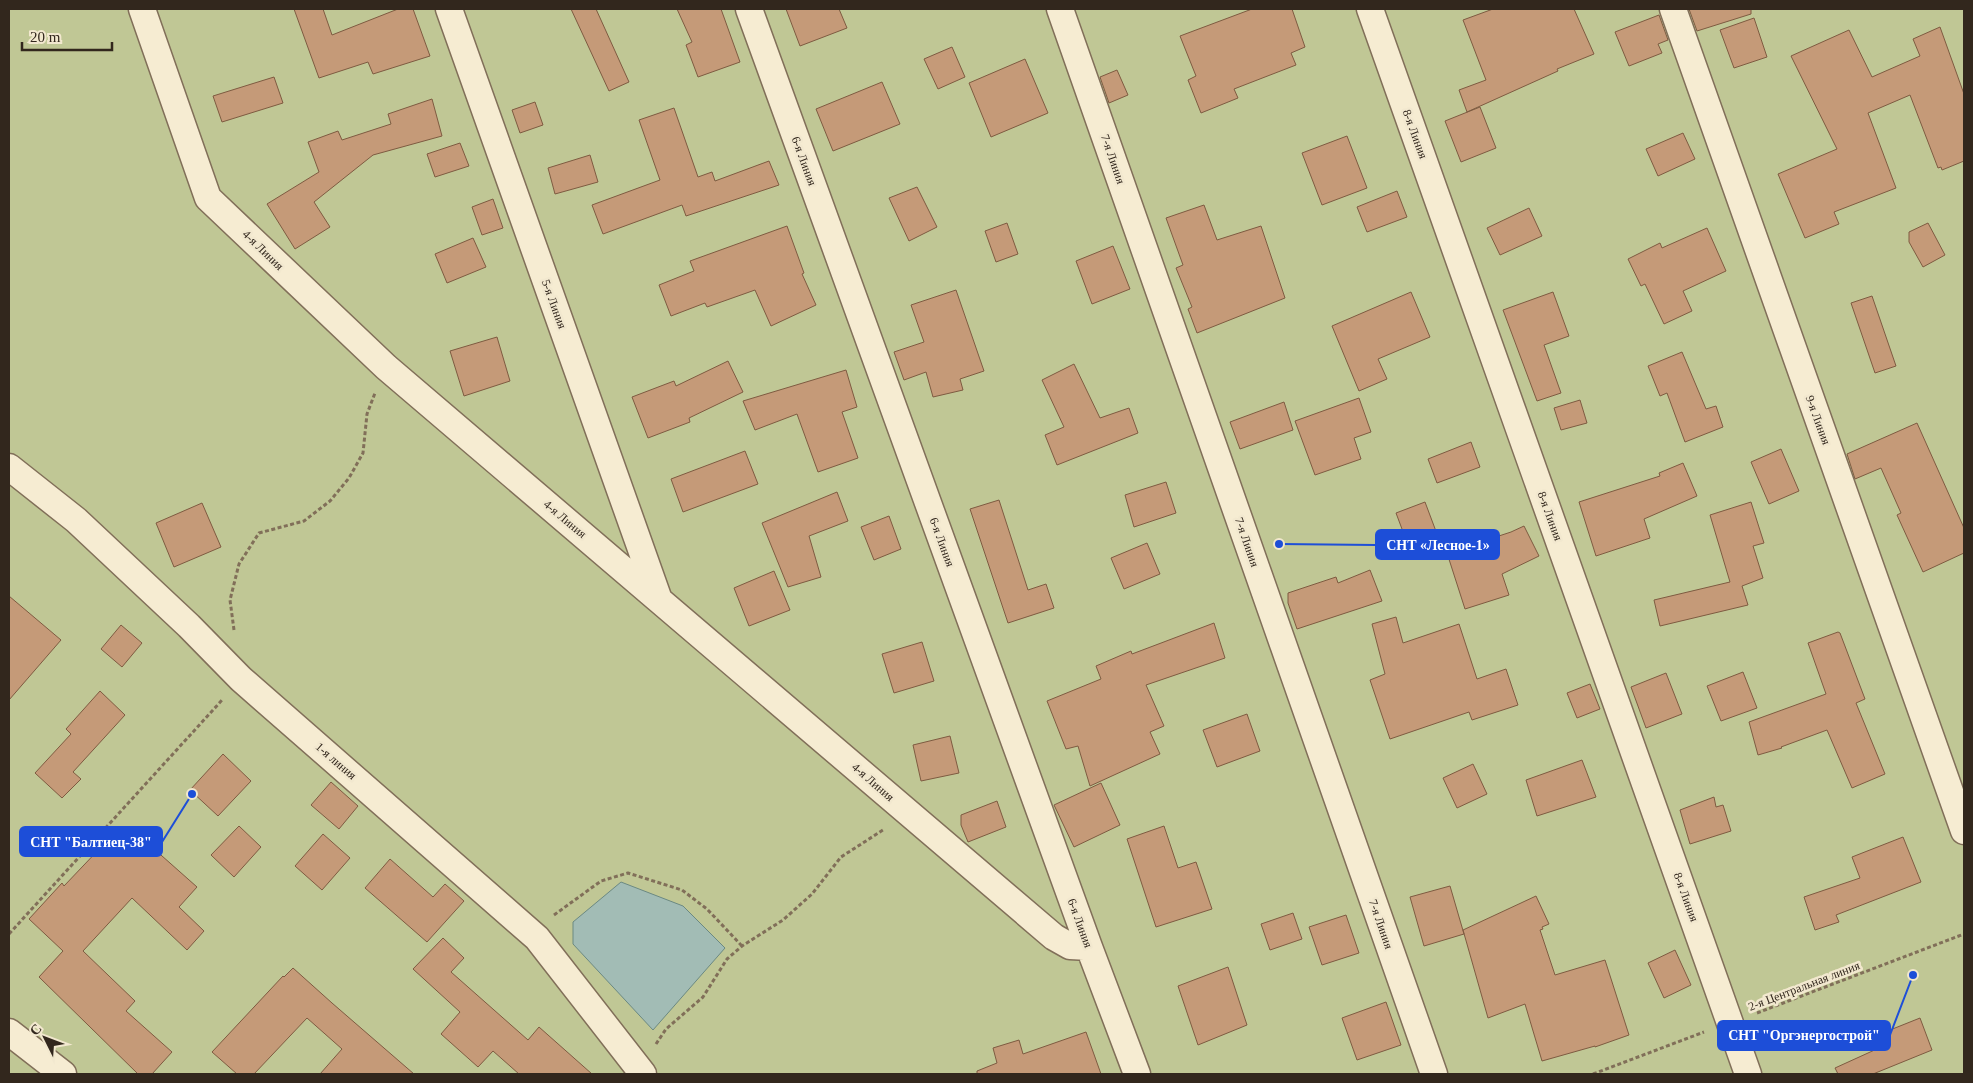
<svg xmlns="http://www.w3.org/2000/svg" width="1973" height="1083" viewBox="0 0 1973 1083" font-family="'Times New Roman',serif">
<style>
.green{fill:#c0c795}
.water{fill:#a2bcb5;stroke:#6b8982}
.building{fill:#c59a78;stroke:#7e5b41}
.lines{fill:none;stroke-linecap:round;stroke-linejoin:round}
.minor-casing{stroke:#816f59;stroke-width:29}
.path{stroke:#816f59;stroke-width:3;stroke-dasharray:4 2.5;stroke-linecap:butt}
.minor{stroke:#f6ecd2;stroke-width:26}
.labels{text-anchor:middle;stroke-width:5;stroke-linejoin:round;paint-order:stroke}
.street-label{font-size:12px;fill:#32271d;stroke:#f2e8cf}
.leader{fill:none;stroke:#1d4ed8;stroke-width:2}
.callout-dot{fill:#1d4ed8;stroke:#f2e8cf;stroke-width:2}
.callout{fill:#1d4ed8;stroke:#1d4ed8;stroke-width:2}
.callout-label{font-size:14px;text-anchor:middle;font-weight:bold;fill:#fff}
</style>
<rect width="100%" height="100%" fill="#eadec0"/>
<path class="green" d="M 9,9 L 1964,9 L 1964,1074 L 9,1074 Z"/>
<path class="water" d="M 621,882 L 683,906 L 725,948 L 653,1030 L 573,944 L 573,922 Z"/>
<path class="building" d="M 294,9 L 323,9 L 332,35 L 398,9 L 413,9 L 430,56 L 373,74 L 368,62 L 319,78 Z
M 571,9 L 596,9 L 629,82 L 609,91 Z
M 677,9 L 721,9 L 740,62 L 698,77 L 686,45 L 692,42 Z
M 786,9 L 839,9 L 847,28 L 800,46 Z
M 1252,9 L 1292,9 L 1305,47 L 1291,53 L 1296,65 L 1234,89 L 1238,98 L 1201,113 L 1188,80 L 1196,76 L 1180,36 Z
M 1493,9 L 1574,9 L 1594,54 L 1557,69 L 1558,71 L 1467,112 L 1459,90 L 1486,80 L 1463,20 Z
M 1689,9 L 1751,9 L 1751,14 L 1697,31 Z
M 1659,15 L 1668,40 L 1658,44 L 1662,53 L 1629,66 L 1615,32 Z
M 1754,18 L 1767,57 L 1734,68 L 1720,30 Z
M 1940,27 L 1964,94 L 1964,161 L 1942,170 L 1941,167 L 1938,168 L 1910,95 L 1868,113 L 1896,188 L 1834,212 L 1839,224 L 1805,238 L 1778,174 L 1837,149 L 1791,56 L 1849,30 L 1872,77 L 1920,56 L 1913,39 Z
M 952,47 L 965,77 L 938,89 L 924,59 Z
M 1025,59 L 1048,113 L 991,137 L 969,83 Z
M 1117,70 L 1128,95 L 1109,103 L 1100,77 Z
M 274,77 L 283,103 L 222,122 L 213,96 Z
M 882,82 L 900,124 L 833,151 L 816,109 Z
M 432,99 L 442,136 L 373,155 L 314,202 L 330,227 L 295,249 L 267,204 L 319,172 L 308,142 L 338,131 L 342,140 L 391,124 L 388,114 Z
M 535,102 L 543,125 L 520,133 L 512,110 Z
M 1480,107 L 1496,148 L 1461,162 L 1445,121 Z
M 674,108 L 698,177 L 712,172 L 715,181 L 769,161 L 779,185 L 686,216 L 682,205 L 603,234 L 592,205 L 660,180 L 639,120 Z
M 1683,133 L 1695,159 L 1658,176 L 1646,149 Z
M 1347,136 L 1367,188 L 1322,205 L 1302,153 Z
M 460,143 L 469,166 L 435,177 L 427,154 Z
M 590,155 L 598,182 L 555,194 L 548,168 Z
M 917,187 L 937,227 L 909,241 L 889,198 Z
M 1397,191 L 1407,217 L 1367,232 L 1357,207 Z
M 493,199 L 503,228 L 482,235 L 472,207 Z
M 1204,205 L 1217,240 L 1261,226 L 1285,298 L 1197,333 L 1188,309 L 1192,307 L 1176,268 L 1183,265 L 1166,218 Z
M 1529,208 L 1542,236 L 1500,255 L 1487,228 Z
M 1007,223 L 1018,254 L 996,262 L 985,231 Z
M 1928,223 L 1945,255 L 1923,267 L 1909,242 L 1909,232 Z
M 787,226 L 804,273 L 802,274 L 816,305 L 771,326 L 755,290 L 707,307 L 705,303 L 671,316 L 659,285 L 694,271 L 690,261 Z
M 1707,228 L 1726,271 L 1683,291 L 1692,311 L 1664,324 L 1645,284 L 1641,286 L 1628,259 L 1660,243 L 1662,248 Z
M 473,238 L 486,267 L 447,283 L 435,254 Z
M 1113,246 L 1130,289 L 1092,304 L 1076,261 Z
M 956,290 L 984,371 L 960,379 L 963,390 L 933,397 L 926,372 L 904,380 L 894,352 L 924,342 L 911,305 Z
M 1411,292 L 1430,337 L 1378,359 L 1387,379 L 1359,391 L 1332,326 Z
M 1553,292 L 1569,336 L 1544,345 L 1561,393 L 1537,401 L 1503,310 Z
M 1872,296 L 1896,366 L 1875,373 L 1851,303 Z
M 497,337 L 510,381 L 464,396 L 450,351 Z
M 1682,352 L 1706,409 L 1716,406 L 1723,427 L 1685,442 L 1667,393 L 1660,396 L 1648,366 Z
M 728,361 L 743,392 L 689,418 L 690,422 L 648,438 L 632,397 L 674,381 L 676,386 Z
M 1074,364 L 1100,418 L 1129,408 L 1138,433 L 1057,465 L 1045,435 L 1064,427 L 1042,380 Z
M 846,370 L 857,407 L 842,412 L 858,458 L 818,472 L 797,414 L 755,430 L 743,401 Z
M 1359,398 L 1371,432 L 1354,438 L 1361,459 L 1315,475 L 1295,421 Z
M 1580,400 L 1587,423 L 1561,430 L 1554,408 Z
M 1284,402 L 1293,430 L 1240,449 L 1230,422 Z
M 1917,423 L 1964,528 L 1964,553 L 1923,572 L 1897,515 L 1901,513 L 1881,468 L 1855,479 L 1847,454 Z
M 1471,442 L 1480,467 L 1437,483 L 1428,459 Z
M 1781,449 L 1799,491 L 1769,504 L 1751,462 Z
M 745,451 L 758,484 L 683,512 L 671,479 Z
M 1683,463 L 1697,496 L 1644,519 L 1650,538 L 1596,556 L 1579,502 L 1660,476 L 1659,473 Z
M 1166,482 L 1176,513 L 1134,527 L 1125,495 Z
M 837,492 L 848,521 L 809,536 L 821,577 L 788,587 L 762,523 Z
M 999,500 L 1028,590 L 1046,584 L 1054,608 L 1008,623 L 970,509 Z
M 1425,502 L 1437,534 L 1408,545 L 1396,513 Z
M 1751,502 L 1764,543 L 1753,546 L 1763,578 L 1742,586 L 1748,605 L 1660,626 L 1654,600 L 1730,582 L 1710,515 Z
M 202,503 L 221,547 L 174,567 L 156,523 Z
M 889,516 L 901,549 L 874,560 L 861,527 Z
M 1524,526 L 1539,556 L 1502,574 L 1509,595 L 1465,609 L 1447,553 L 1511,532 Z
M 1147,543 L 1160,574 L 1124,589 L 1111,558 Z
M 1370,570 L 1382,601 L 1297,629 L 1288,603 L 1288,593 L 1336,577 L 1338,583 Z
M 774,571 L 790,610 L 749,626 L 734,588 Z
M 9,596 L 61,640 L 9,700 Z
M 1396,617 L 1403,643 L 1459,624 L 1477,679 L 1506,669 L 1518,705 L 1472,720 L 1469,712 L 1390,739 L 1370,680 L 1385,674 L 1372,624 Z
M 1214,623 L 1225,658 L 1146,685 L 1164,726 L 1150,732 L 1160,754 L 1090,786 L 1078,746 L 1066,749 L 1047,701 L 1101,679 L 1096,666 L 1131,651 L 1132,654 Z
M 121,625 L 142,643 L 122,667 L 101,649 Z
M 1838,632 L 1840,633 L 1865,699 L 1856,703 L 1885,774 L 1852,788 L 1827,730 L 1781,747 L 1782,748 L 1758,755 L 1749,722 L 1826,694 L 1808,643 Z
M 922,642 L 934,681 L 894,693 L 882,654 Z
M 1743,672 L 1757,708 L 1721,721 L 1707,686 Z
M 1666,673 L 1682,714 L 1646,728 L 1631,687 Z
M 1590,684 L 1600,709 L 1577,718 L 1567,693 Z
M 100,691 L 125,715 L 73,772 L 81,779 L 62,798 L 35,773 L 71,734 L 66,729 Z
M 1247,714 L 1260,751 L 1217,767 L 1203,730 Z
M 950,736 L 959,773 L 921,781 L 913,745 Z
M 223,754 L 251,781 L 218,816 L 190,790 Z
M 1582,760 L 1596,797 L 1537,816 L 1526,780 Z
M 1473,764 L 1487,794 L 1457,808 L 1443,778 Z
M 331,782 L 358,806 L 339,829 L 311,805 Z
M 1101,783 L 1120,825 L 1074,847 L 1054,805 Z
M 1714,797 L 1716,807 L 1723,805 L 1731,831 L 1690,844 L 1680,810 Z
M 997,801 L 1006,827 L 968,842 L 961,825 L 961,815 Z
M 239,826 L 261,847 L 234,877 L 211,855 Z
M 1164,826 L 1178,868 L 1196,862 L 1212,909 L 1156,927 L 1127,839 Z
M 135,832 L 197,887 L 179,907 L 204,931 L 187,950 L 132,898 L 83,951 L 135,1001 L 126,1011 L 172,1052 L 152,1074 L 138,1074 L 39,977 L 63,951 L 29,919 L 62,883 L 64,886 L 103,845 L 114,856 Z
M 323,834 L 350,858 L 322,890 L 295,866 Z
M 1903,837 L 1921,882 L 1836,915 L 1839,922 L 1815,930 L 1804,897 L 1860,878 L 1852,857 Z
M 390,859 L 433,897 L 445,884 L 464,901 L 427,942 L 365,888 Z
M 1450,886 L 1464,934 L 1424,946 L 1410,897 Z
M 1536,896 L 1549,924 L 1542,927 L 1543,929 L 1540,930 L 1555,975 L 1605,960 L 1629,1035 L 1595,1047 L 1595,1046 L 1542,1061 L 1525,1004 L 1488,1018 L 1463,930 Z
M 1293,913 L 1302,939 L 1270,950 L 1261,924 Z
M 1346,915 L 1359,953 L 1322,965 L 1309,927 Z
M 443,938 L 464,958 L 451,972 L 528,1040 L 539,1027 L 592,1074 L 519,1074 L 493,1051 L 478,1067 L 441,1034 L 460,1012 L 413,969 Z
M 1675,950 L 1691,985 L 1664,998 L 1648,963 Z
M 1228,967 L 1247,1025 L 1198,1045 L 1178,986 Z
M 293,968 L 332,1003 L 414,1074 L 320,1074 L 342,1049 L 307,1018 L 254,1074 L 237,1074 L 212,1052 L 283,976 L 284,977 Z
M 1386,1002 L 1401,1045 L 1357,1060 L 1342,1018 Z
M 1920,1018 L 1932,1050 L 1873,1074 L 1838,1074 L 1835,1068 L 1890,1043 L 1885,1032 Z
M 1086,1032 L 1101,1074 L 977,1074 L 977,1071 L 997,1063 L 993,1048 L 1019,1040 L 1023,1054 Z"/>
<g class="lines">
<defs>
<path id="minor" d="M 142,9 L 208,198 L 386,367 L 1054,937 L 1070,946 L 1089,947
M 449,9 L 658,597
M 749,9 L 1089,947 L 1137,1074
M 1060,9 L 1434,1074
M 1370,9 L 1748,1074
M 1673,9 L 1964,831
M 9,467 L 76,520 L 189,626 L 241,679 L 537,938 L 643,1074
M 9,1032 L 63,1074"/>
</defs>
<use href="#minor" class="minor-casing"/>
<path class="path" d="M 234,630 L 230,600 L 239,564 L 259,533 L 304,521 L 330,501 L 349,478 L 363,453 L 367,414 L 375,393
M 554,915 L 601,881 L 628,873 L 682,890 L 707,909 L 742,946
M 9,934 L 223,699
M 1757,1013 L 1964,934
M 656,1044 L 666,1029 L 703,997 L 727,959 L 742,946 L 783,920 L 812,894 L 841,857 L 883,830
M 1593,1074 L 1704,1032"/>
<use href="#minor" class="minor"/>
</g>
<g class="labels">
<g class="street-label">
<text transform="translate(1415 134) rotate(70)" y="4">8-я Линия</text>
<text transform="translate(1113 159) rotate(71)" y="4">7-я Линия</text>
<text transform="translate(804 161) rotate(70)" y="4">6-я Линия</text>
<text transform="translate(263 250) rotate(44)" y="4">4-я Линия</text>
<text transform="translate(554 304) rotate(70)" y="4">5-я Линия</text>
<text transform="translate(1818 420) rotate(70)" y="4">9-я Линия</text>
<text transform="translate(1550 516) rotate(70)" y="4">8-я Линия</text>
<text transform="translate(565 519) rotate(40)" y="4">4-я Линия</text>
<text transform="translate(942 542) rotate(70)" y="4">6-я Линия</text>
<text transform="translate(1247 542) rotate(71)" y="4">7-я Линия</text>
<text transform="translate(336 761) rotate(41)" y="4">1-я линия</text>
<text transform="translate(873 782) rotate(41)" y="4">4-я Линия</text>
<text transform="translate(1686 897) rotate(70)" y="4">8-я Линия</text>
<text transform="translate(1080 923) rotate(70)" y="4">6-я Линия</text>
<text transform="translate(1381 924) rotate(71)" y="4">7-я Линия</text>
<text transform="translate(1804 986) rotate(-21)" y="4">2-я Центральная линия</text>
</g>
</g>
<path class="leader" d="M1279 544L1376 545M192 794L162 842M1913 975L1890 1035"/>
<g class="callout-dot">
<circle cx="1279" cy="544" r="5"/>
<circle cx="192" cy="794" r="5"/>
<circle cx="1913" cy="975" r="5"/>
</g>
<g class="callout">
<rect x="1376" y="530" width="123" height="29" rx="5"/>
<rect x="20" y="827" width="142" height="29" rx="5"/>
<rect x="1718" y="1021" width="172" height="29" rx="5"/>
</g>
<g class="callout-label">
<text x="1438" y="550">СНТ «Лесное-1»</text>
<text x="91" y="847">СНТ "Балтиец-38"</text>
<text x="1804" y="1040">СНТ "Оргэнергострой"</text>
</g>
<rect width="1973" height="1083" fill="none" stroke="#32271d" stroke-width="20"/>
<g transform="translate(45 1038) rotate(312)" stroke="#f2e8cf" stroke-width="4" paint-order="stroke">
<path d="M0-4L9 19L0 12L-9 19Z" fill="#32271d"/>
<text y="-8" font-size="14" font-weight="bold" text-anchor="middle" fill="#32271d">С</text>
</g>
<path d="M22 42v8h90v-8" fill="none" stroke="#32271d" stroke-width="2.5"/>
<text x="30" y="42" font-size="15" fill="#32271d" stroke="#f2e8cf" stroke-width="4" paint-order="stroke">20 m</text>
</svg>
